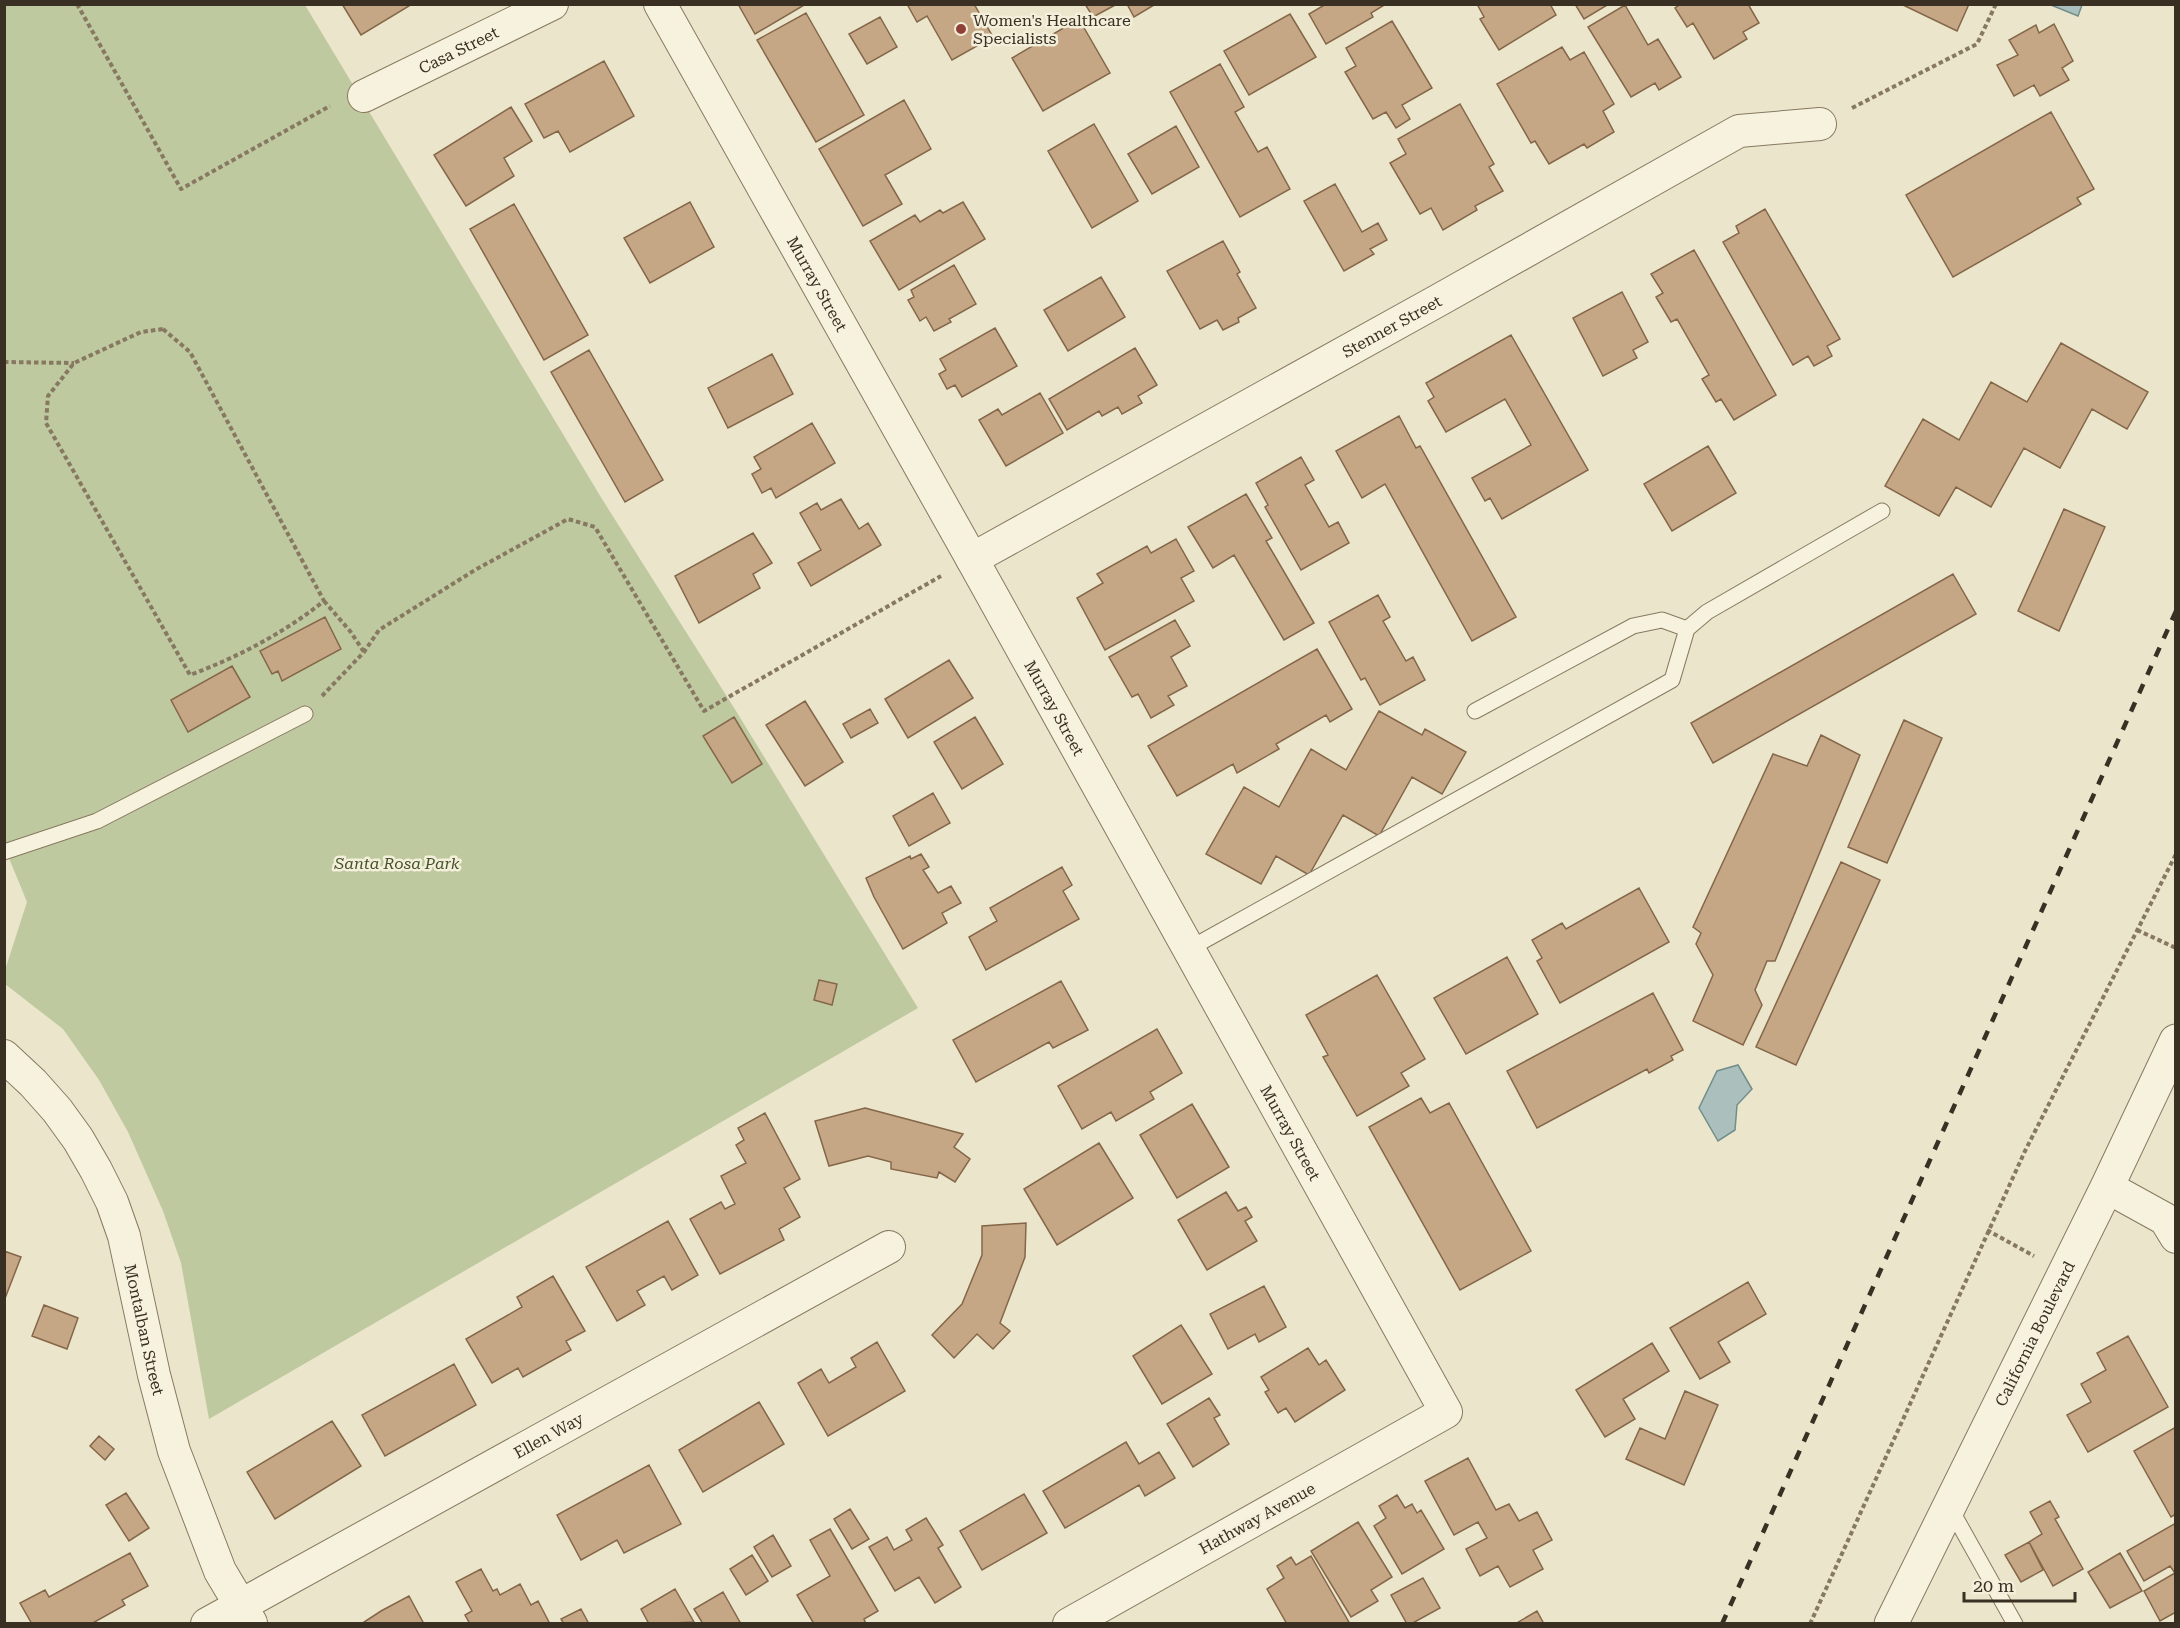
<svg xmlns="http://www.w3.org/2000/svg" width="2180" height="1628" viewBox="0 0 2180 1628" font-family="'Roboto Serif',serif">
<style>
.green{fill:#bfc9a0}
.water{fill:#abc0bd;stroke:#728e8b;stroke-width:1.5}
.building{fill:#c6a785;stroke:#846749;stroke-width:1.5}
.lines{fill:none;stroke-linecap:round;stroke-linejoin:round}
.service-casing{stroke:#877961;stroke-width:17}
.minor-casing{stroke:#877961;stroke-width:34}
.tertiary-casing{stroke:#877961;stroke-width:35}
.path{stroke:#877961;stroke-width:4;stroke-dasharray:4.5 3;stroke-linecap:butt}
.service{stroke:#f6f2de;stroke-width:15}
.minor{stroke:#f6f2de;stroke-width:32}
.tertiary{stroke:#f6f2de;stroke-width:33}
.rail{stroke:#393023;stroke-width:4.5;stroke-dasharray:10 10;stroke-linecap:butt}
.poi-dot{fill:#904036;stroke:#f3efda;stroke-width:2}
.labels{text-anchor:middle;stroke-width:5;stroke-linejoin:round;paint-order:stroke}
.poi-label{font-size:16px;fill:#393023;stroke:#f3efda;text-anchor:start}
.street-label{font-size:16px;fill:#393023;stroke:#f3efda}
.park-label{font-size:16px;font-style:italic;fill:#45532b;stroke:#f3efda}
</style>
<rect width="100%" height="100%" fill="#ebe5cb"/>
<path class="green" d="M 4,5 L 305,5 L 602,499 L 736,711 L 918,1008 L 209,1419 L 181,1263 L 163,1211 L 128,1132 L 99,1080 L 63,1029 L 5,984 L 5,970 L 27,902 L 4,846 Z"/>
<path class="water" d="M 2051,5 L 2082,5 L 2078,16 Z
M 1738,1065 L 1752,1089 L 1737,1105 L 1735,1130 L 1718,1141 L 1699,1108 L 1717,1071 Z"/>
<path class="building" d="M 342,4 L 408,4 L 409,6 L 361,35 Z
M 738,4 L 806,4 L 755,34 Z
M 907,4 L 974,4 L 993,37 L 952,60 L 927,16 L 917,22 Z
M 1085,4 L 1117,4 L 1093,17 Z
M 1127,4 L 1154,4 L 1154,5 L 1134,17 Z
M 1326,4 L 1386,4 L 1371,13 L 1373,17 L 1326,44 L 1309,14 Z
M 1477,4 L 1550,4 L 1556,15 L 1499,50 L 1480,19 L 1484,17 Z
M 1575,4 L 1609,4 L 1584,19 Z
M 1681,4 L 1748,4 L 1759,23 L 1743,32 L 1747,39 L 1714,59 L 1693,23 L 1687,27 L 1675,8 Z
M 1901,4 L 1969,4 L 1957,31 Z
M 1625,5 L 1648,45 L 1658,39 L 1681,77 L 1659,90 L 1655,83 L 1631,97 L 1588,27 Z
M 806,13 L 864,115 L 816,142 L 757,40 Z
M 1290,14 L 1316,57 L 1249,95 L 1224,51 Z
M 880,17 L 897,47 L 867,64 L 849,34 Z
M 1079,19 L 1110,73 L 1043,111 L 1012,58 Z
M 1392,21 L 1432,88 L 1402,105 L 1410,119 L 1396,128 L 1386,112 L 1373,119 L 1345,72 L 1356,66 L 1346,48 Z
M 2054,24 L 2073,61 L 2062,68 L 2069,80 L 2040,96 L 2034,85 L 2014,96 L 1997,65 L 2018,55 L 2009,40 L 2036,25 L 2039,33 Z
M 1562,47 L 1570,60 L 1584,52 L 1614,104 L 1603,111 L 1614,132 L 1587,148 L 1584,144 L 1549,164 L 1535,141 L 1531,143 L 1497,84 Z
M 604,61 L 634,116 L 570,152 L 558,131 L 544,138 L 525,104 Z
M 1220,64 L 1244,107 L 1235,112 L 1258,152 L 1267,147 L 1290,189 L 1240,217 L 1170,92 Z
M 904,100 L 931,149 L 885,175 L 902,204 L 863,226 L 819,149 Z
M 1460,104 L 1494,164 L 1489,167 L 1503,191 L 1475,206 L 1477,210 L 1443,230 L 1431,208 L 1420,214 L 1390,163 L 1406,154 L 1398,139 Z
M 511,107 L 532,141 L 504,158 L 514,176 L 466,206 L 434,155 Z
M 2051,112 L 2094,189 L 2077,198 L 2081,204 L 1953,277 L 1906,195 Z
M 1094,124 L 1138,201 L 1092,228 L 1048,151 Z
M 1176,126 L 1199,167 L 1152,194 L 1128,154 Z
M 1335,184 L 1362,232 L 1378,223 L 1387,240 L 1370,249 L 1374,254 L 1344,271 L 1304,201 Z
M 690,202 L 714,247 L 650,283 L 624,238 Z
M 963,202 L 985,239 L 899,290 L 870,241 L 915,215 L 920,222 L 940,210 L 943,213 Z
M 514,204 L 588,335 L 544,360 L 470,229 Z
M 1765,209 L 1840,339 L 1827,346 L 1832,356 L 1814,366 L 1808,356 L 1793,365 L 1723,242 L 1739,233 L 1736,226 Z
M 1223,241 L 1240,272 L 1237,274 L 1256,308 L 1238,318 L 1239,322 L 1223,330 L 1217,320 L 1200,329 L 1167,271 Z
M 1694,250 L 1776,395 L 1734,420 L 1721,399 L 1716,402 L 1702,379 L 1709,375 L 1677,319 L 1671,322 L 1656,297 L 1663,293 L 1651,274 Z
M 954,265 L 976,304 L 949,319 L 951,322 L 934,331 L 926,317 L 920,321 L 908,300 L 914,297 L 911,290 Z
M 1101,277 L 1125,317 L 1068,351 L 1044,310 Z
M 1622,292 L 1648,342 L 1633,350 L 1637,358 L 1603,376 L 1573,318 Z
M 995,328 L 1017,366 L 962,397 L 955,385 L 947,389 L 939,374 L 946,370 L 940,359 Z
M 1511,335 L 1588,470 L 1502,519 L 1490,498 L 1485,501 L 1472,478 L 1531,445 L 1505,399 L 1446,432 L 1428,401 L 1434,397 L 1426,383 Z
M 2061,343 L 2148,392 L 2127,429 L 2092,409 L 2060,468 L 2024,448 L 1991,507 L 1956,487 L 1939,516 L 1885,486 L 1923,419 L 1959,440 L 1991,382 L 2027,402 Z
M 1135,348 L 1157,385 L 1138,396 L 1142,403 L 1122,414 L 1118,407 L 1102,416 L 1099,411 L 1067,430 L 1049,399 Z
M 589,350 L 663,480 L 625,502 L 551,372 Z
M 772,354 L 793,394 L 728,428 L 708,388 Z
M 1040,393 L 1063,433 L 1006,466 L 979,420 L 998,409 L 1002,415 Z
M 1399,416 L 1416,448 L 1420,446 L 1516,617 L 1472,641 L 1385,484 L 1362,498 L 1336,451 Z
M 812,423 L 835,463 L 776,498 L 771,488 L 762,493 L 752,474 L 761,469 L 754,457 Z
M 1708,446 L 1736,493 L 1672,531 L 1644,484 Z
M 1301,457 L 1314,480 L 1305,485 L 1329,527 L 1338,522 L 1349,543 L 1301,570 L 1265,507 L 1268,505 L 1256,483 Z
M 1246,494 L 1272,538 L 1266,541 L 1314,623 L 1284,640 L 1234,555 L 1213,568 L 1188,527 Z
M 841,499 L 859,529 L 868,523 L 881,545 L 811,586 L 798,563 L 821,550 L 800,513 L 817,503 L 821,510 Z
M 2064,509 L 2105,527 L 2059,631 L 2018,611 Z
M 753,533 L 772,563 L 753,574 L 760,588 L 699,623 L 675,576 Z
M 1176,539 L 1194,571 L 1181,578 L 1194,601 L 1105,650 L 1077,598 L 1103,583 L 1097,574 L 1147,546 L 1151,553 Z
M 1953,574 L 1976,614 L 1713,763 L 1691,723 Z
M 1378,595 L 1390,617 L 1383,621 L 1406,661 L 1413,657 L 1425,680 L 1380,705 L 1365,678 L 1361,680 L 1329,622 Z
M 325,617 L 341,649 L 282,681 L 278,671 L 272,674 L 260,651 Z
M 1175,620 L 1190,646 L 1171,657 L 1187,686 L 1168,696 L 1174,705 L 1151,718 L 1138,694 L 1132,697 L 1109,657 Z
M 1317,649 L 1352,709 L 1330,722 L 1326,715 L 1276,744 L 1279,749 L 1237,773 L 1233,764 L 1177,796 L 1148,746 Z
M 949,660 L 973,698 L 908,738 L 885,699 Z
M 232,666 L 250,697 L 188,732 L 171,700 Z
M 805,701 L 843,762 L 805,786 L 766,725 Z
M 870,709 L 878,723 L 851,738 L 843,724 Z
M 1379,711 L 1422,735 L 1425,729 L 1466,752 L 1442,794 L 1412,777 L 1379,836 L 1343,815 L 1309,875 L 1276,856 L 1261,884 L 1206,854 L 1244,787 L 1279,807 L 1311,749 L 1346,770 Z
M 734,717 L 762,764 L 732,783 L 703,736 Z
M 975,717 L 1003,764 L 962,789 L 934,742 Z
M 1904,720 L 1942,738 L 1887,863 L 1848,847 Z
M 1821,735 L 1860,755 L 1775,961 L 1767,961 L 1755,990 L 1762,1005 L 1743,1045 L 1693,1021 L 1713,975 L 1696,944 L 1701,933 L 1693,927 L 1773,754 L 1807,766 Z
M 933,793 L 950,823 L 909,846 L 893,816 Z
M 921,854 L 929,867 L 923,870 L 938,893 L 951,886 L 961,903 L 942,913 L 947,923 L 903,949 L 874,897 L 866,878 L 910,856 L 911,859 Z
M 1841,862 L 1880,880 L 1796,1065 L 1756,1047 Z
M 1062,867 L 1072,885 L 1063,891 L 1079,919 L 986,970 L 969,937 L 997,921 L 990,908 Z
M 1639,888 L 1669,942 L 1560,1003 L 1537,961 L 1542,958 L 1532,940 L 1562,923 L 1566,929 Z
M 1507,957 L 1538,1014 L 1466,1054 L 1434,998 Z
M 1377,975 L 1425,1059 L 1401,1073 L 1409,1086 L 1357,1116 L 1323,1057 L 1328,1055 L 1306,1015 Z
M 819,980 L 837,984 L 832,1005 L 814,1000 Z
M 1061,981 L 1088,1030 L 1053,1048 L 1049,1042 L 976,1082 L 953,1040 Z
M 1653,993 L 1683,1050 L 1671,1056 L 1673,1060 L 1649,1073 L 1647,1069 L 1537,1128 L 1507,1071 Z
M 1157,1029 L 1182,1073 L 1150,1092 L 1154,1099 L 1116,1121 L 1111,1112 L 1082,1129 L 1058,1086 Z
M 1421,1098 L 1430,1113 L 1449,1103 L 1531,1251 L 1460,1290 L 1369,1127 Z
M 1192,1104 L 1229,1167 L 1177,1198 L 1140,1135 Z
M 865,1108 L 963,1134 L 954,1147 L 970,1159 L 955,1182 L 939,1172 L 937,1178 L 891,1169 L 891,1162 L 868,1156 L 829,1166 L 815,1121 Z
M 765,1113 L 800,1179 L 784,1188 L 800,1217 L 779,1229 L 784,1240 L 720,1274 L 690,1219 L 721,1202 L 725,1209 L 735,1204 L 721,1176 L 746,1163 L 736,1145 L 744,1140 L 738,1128 Z
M 1099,1143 L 1133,1198 L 1057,1245 L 1024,1189 Z
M 1226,1192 L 1238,1211 L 1246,1207 L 1252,1217 L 1245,1221 L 1257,1241 L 1207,1270 L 1178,1220 Z
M 668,1221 L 698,1275 L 672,1290 L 664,1276 L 637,1291 L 645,1305 L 617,1321 L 586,1267 Z
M 1026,1223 L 1025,1257 L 1000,1323 L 1010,1331 L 993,1349 L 977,1334 L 954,1358 L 932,1335 L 962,1304 L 982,1255 L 982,1226 Z
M 4,1251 L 21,1257 L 4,1301 Z
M 553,1276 L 585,1331 L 566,1341 L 571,1350 L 523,1377 L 518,1368 L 492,1383 L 466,1339 L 522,1307 L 517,1297 Z
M 1748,1282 L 1766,1314 L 1718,1342 L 1730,1362 L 1700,1379 L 1670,1328 Z
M 1264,1286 L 1286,1327 L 1259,1342 L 1255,1334 L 1228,1349 L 1210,1314 Z
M 44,1305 L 78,1318 L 67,1349 L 32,1336 Z
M 1181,1325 L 1212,1374 L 1162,1404 L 1133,1356 Z
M 2128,1336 L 2168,1407 L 2088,1452 L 2067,1415 L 2091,1402 L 2081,1384 L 2106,1370 L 2097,1353 Z
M 877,1342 L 905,1391 L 828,1436 L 798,1383 L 821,1369 L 829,1383 L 856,1367 L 851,1358 Z
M 1652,1343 L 1669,1371 L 1623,1399 L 1635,1419 L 1605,1437 L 1576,1390 Z
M 1308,1348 L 1319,1365 L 1326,1360 L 1345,1390 L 1295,1422 L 1286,1408 L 1278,1413 L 1265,1392 L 1269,1390 L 1261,1377 Z
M 454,1364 L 476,1405 L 385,1456 L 362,1415 Z
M 1685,1391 L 1718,1405 L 1684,1485 L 1626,1459 L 1640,1428 L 1665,1439 Z
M 1209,1398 L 1220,1415 L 1214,1418 L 1229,1444 L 1193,1467 L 1167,1424 Z
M 759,1402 L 784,1444 L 703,1492 L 679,1450 Z
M 332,1421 L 361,1466 L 275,1519 L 247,1472 Z
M 2176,1427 L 2176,1514 L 2171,1517 L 2134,1451 Z
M 99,1436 L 114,1449 L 105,1460 L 90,1446 Z
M 1126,1442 L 1139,1464 L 1159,1452 L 1175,1478 L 1145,1496 L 1139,1485 L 1065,1528 L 1043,1491 Z
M 1468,1458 L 1496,1510 L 1509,1504 L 1519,1521 L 1537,1512 L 1552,1540 L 1533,1550 L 1543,1569 L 1510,1587 L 1498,1566 L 1480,1576 L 1466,1549 L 1487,1538 L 1478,1522 L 1454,1535 L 1425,1481 Z
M 649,1465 L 681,1524 L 624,1553 L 617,1540 L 581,1560 L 557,1515 Z
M 126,1493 L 149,1528 L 129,1541 L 106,1505 Z
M 1024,1494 L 1047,1533 L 982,1570 L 960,1531 Z
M 1397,1495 L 1405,1508 L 1412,1504 L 1417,1513 L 1421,1510 L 1444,1549 L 1402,1574 L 1374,1526 L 1386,1518 L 1379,1506 Z
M 2050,1501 L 2059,1517 L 2055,1519 L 2083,1569 L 2053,1586 L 2029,1542 L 2042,1534 L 2030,1512 Z
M 850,1509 L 869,1539 L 852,1549 L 834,1519 Z
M 926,1518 L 943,1545 L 938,1548 L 961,1587 L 935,1603 L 919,1577 L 895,1591 L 869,1547 L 887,1537 L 894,1550 L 912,1540 L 906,1530 Z
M 1358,1522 L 1392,1577 L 1371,1590 L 1378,1601 L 1351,1617 L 1311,1551 Z
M 2176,1523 L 2176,1612 L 2160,1621 L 2144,1591 L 2175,1573 L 2170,1566 L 2144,1581 L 2127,1551 Z
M 830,1529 L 878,1611 L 864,1619 L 866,1624 L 814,1624 L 797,1595 L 830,1576 L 810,1540 Z
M 773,1535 L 791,1566 L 772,1577 L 754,1547 Z
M 2029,1542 L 2043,1570 L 2021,1582 L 2005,1555 Z
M 130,1553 L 148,1586 L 122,1600 L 125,1605 L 91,1624 L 32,1624 L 20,1603 L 45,1590 L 49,1597 Z
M 2120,1553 L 2142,1591 L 2110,1608 L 2088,1572 Z
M 752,1555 L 768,1581 L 746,1595 L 730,1569 Z
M 1311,1556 L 1350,1624 L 1287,1624 L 1267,1589 L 1284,1578 L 1277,1566 L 1291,1557 L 1296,1565 Z
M 481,1569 L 493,1591 L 497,1589 L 500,1595 L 520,1584 L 531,1605 L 538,1601 L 550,1624 L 470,1624 L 465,1615 L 472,1611 L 456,1582 Z
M 1423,1578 L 1440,1608 L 1411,1624 L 1407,1624 L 1391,1595 Z
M 675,1589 L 694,1622 L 649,1624 L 641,1609 Z
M 723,1592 L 741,1624 L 703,1624 L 694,1609 Z
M 409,1596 L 424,1624 L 361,1624 L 381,1611 Z
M 581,1609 L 589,1624 L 564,1624 L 561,1619 Z
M 1537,1611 L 1544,1624 L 1515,1624 Z"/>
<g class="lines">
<defs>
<path id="service" d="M 1475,711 L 1633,626 L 1662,620 L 1687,629
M 4,852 L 97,821 L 305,714
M 1187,950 L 1672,680 L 1687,629 L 1707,612 L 1882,511
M 1949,1506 L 2015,1624"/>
<g id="minor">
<path id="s1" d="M 660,4 L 972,559 L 1446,1412 L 1069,1624"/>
<path id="s2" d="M 364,96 L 552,4"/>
<path id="s3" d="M 972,559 L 1439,300 L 1739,131 L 1820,124"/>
<path id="s4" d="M 4,1056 L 33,1083 L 57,1110 L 78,1139 L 96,1170 L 112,1202 L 124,1236 L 154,1375 L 174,1451 L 220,1571 L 251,1623"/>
<path d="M 2107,1187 L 2165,1219 L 2176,1237"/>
<path id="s5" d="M 207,1624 L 889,1247"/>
</g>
<g id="tertiary">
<path id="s6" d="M 1891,1624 L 2107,1187 L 2176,1041"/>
</g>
</defs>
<use href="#service" class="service-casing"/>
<use href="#minor" class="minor-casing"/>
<use href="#tertiary" class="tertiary-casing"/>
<path class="path" d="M 77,4 L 181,189 L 330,106
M 1852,108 L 1977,44 L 1996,4
M 163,329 L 190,352 L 324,601 C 284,633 238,657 190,675 L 46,423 L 48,396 L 74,363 L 141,332 Z
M 4,362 L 74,363
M 324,601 L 350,631 L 364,652
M 322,696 L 364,652 L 379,630 L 475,570 L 568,519 L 595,527 L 704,711 L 941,576
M 2137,930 L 2176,948
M 1987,1230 L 2034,1256
M 1810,1624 L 2025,1151 L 2176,854"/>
<use href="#service" class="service"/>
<use href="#minor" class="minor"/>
<use href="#tertiary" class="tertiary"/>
<path class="rail" d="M 1722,1624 L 2176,611"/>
</g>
<circle class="poi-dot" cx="961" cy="29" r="6"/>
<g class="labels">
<g class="poi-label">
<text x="973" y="26">Women's Healthcare<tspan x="973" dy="18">Specialists</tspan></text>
</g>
<g class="street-label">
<text dy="6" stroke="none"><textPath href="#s2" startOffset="105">Casa Street</textPath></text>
<text dy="6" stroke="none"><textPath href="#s1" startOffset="321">Murray Street</textPath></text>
<text dy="6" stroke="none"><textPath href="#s3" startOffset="480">Stenner Street</textPath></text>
<text dy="6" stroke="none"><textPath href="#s1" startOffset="807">Murray Street</textPath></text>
<text dy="6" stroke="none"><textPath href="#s1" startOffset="1293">Murray Street</textPath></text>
<text dy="6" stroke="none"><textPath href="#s4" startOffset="315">Montalban Street</textPath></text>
<text dy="6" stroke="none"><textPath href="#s6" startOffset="324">California Boulevard</textPath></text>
<text dy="6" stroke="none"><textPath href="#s5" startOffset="390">Ellen Way</textPath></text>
<text transform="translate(1257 1518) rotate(-29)" y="6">Hathway Avenue</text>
</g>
<g class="park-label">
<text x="397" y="869">Santa Rosa Park</text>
</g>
</g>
<rect width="2180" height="1628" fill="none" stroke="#393023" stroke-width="12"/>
<path d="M1964 1592v9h111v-9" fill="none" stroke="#393023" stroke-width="3"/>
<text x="1973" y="1592" font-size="18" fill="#393023" stroke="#f3efda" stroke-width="4.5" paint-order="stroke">20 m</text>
</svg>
